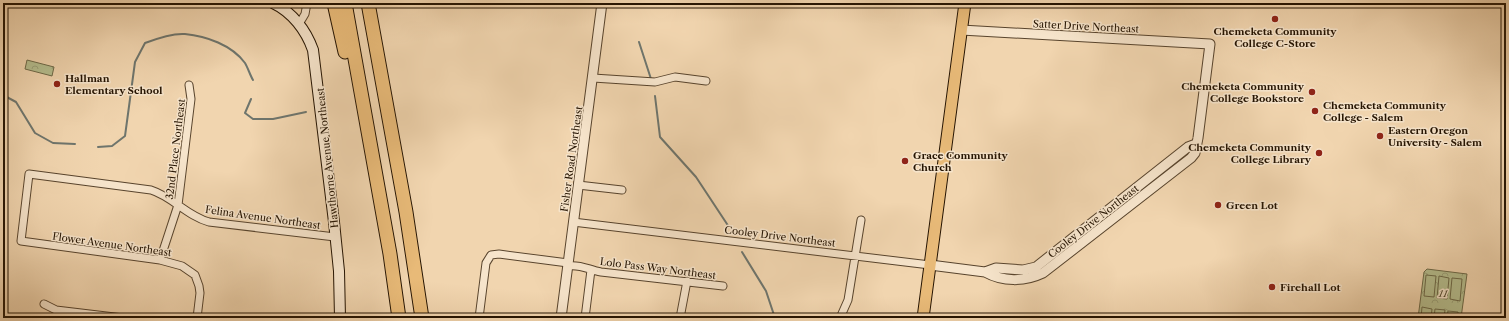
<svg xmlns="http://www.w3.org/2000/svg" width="1509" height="321" viewBox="0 0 1509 321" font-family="'Libre Caslon Text',serif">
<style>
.park{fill:url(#park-crowns);stroke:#6d6948}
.pitch{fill:#b5be8f;stroke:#6d6948}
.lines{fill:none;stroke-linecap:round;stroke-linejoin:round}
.stream{stroke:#6e756d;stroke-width:2}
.minor-casing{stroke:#58442d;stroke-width:9}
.tertiary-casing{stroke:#58442d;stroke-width:11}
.secondary-casing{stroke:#251402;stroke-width:12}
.primary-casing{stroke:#251402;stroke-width:13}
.motorway-casing{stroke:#251402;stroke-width:15}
.minor{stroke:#f6e4cb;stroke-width:7}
.tertiary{stroke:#f6e4cb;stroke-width:9}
.secondary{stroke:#f6e4cb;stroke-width:10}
.primary{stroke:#e8ba78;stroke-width:11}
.motorway{stroke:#e8ba78;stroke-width:13}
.poi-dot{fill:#8f2418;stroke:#f6e4cb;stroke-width:1.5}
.labels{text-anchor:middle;stroke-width:3;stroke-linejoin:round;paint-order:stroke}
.street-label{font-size:10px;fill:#251402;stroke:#f6e4cb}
.poi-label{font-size:10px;font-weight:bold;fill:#251402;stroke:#f6e4cb;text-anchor:start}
.park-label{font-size:10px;font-style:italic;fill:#50472c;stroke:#f6e4cb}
</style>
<defs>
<pattern id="park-crowns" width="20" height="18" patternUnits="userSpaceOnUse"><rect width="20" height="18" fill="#b5be8f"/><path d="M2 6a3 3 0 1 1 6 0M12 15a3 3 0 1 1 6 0" fill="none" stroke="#9ca27a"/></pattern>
</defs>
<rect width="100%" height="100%" fill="#f1d5af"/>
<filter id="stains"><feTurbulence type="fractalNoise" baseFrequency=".005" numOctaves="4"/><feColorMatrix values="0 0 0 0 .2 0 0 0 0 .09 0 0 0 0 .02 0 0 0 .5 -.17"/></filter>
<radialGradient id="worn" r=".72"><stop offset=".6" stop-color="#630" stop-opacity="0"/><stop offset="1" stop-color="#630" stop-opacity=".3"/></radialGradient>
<path class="park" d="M 27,60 L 54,67 L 52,76 L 25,69 Z
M 1427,269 L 1467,274 L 1461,318 L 1418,318 L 1424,272 Z"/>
<path class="pitch" d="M 1426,275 L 1436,276 L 1434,297 L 1424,296 Z
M 1439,276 L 1449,278 L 1447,299 L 1437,298 Z
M 1452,278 L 1462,279 L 1460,301 L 1450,299 Z
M 1422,307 L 1432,309 L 1431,318 L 1421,318 Z
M 1435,309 L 1445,310 L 1444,318 L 1434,318 Z
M 1448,311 L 1458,312 L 1458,318 L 1447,318 Z"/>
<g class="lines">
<path class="stream" d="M 639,42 L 651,79
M 3,95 L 16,102 L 35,133 L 53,143 L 75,144
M 655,96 L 660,137 L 696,177 L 729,227
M 251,99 L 245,113 L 253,119 L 273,119 L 306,112
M 98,147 L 112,146 L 125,136 L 135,62 L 145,43 C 158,38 172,33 185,34 C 206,36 232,45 245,63 C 248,68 250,75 253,80
M 742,252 L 766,291 L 775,318"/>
<defs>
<path id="minor" d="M 299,24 L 305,14 L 307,3
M 593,78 L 655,82 L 675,77 L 706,81
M 578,185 L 622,190
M 573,222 L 930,265
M 160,260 L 178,205 L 191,99 L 189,85
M 568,266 C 581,264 589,270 601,272 L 723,286
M 44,304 L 56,310 L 123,318
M 197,318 L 200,293 L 199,286 L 195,275 L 182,266 L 160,260 L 21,241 L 29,174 L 151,190 C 173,197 187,216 209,222 L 335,237
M 479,318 L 486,263 L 491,255 L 499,254 L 568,263
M 585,318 L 591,270
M 680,318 L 687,281
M 840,318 L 848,300 L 861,220"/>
<path id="tertiary" d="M 961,30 L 1210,44 L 1198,138 L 1195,153 L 1191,158 L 1043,273 C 1024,282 1003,282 985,272
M 930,265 L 985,272 L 996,268 L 1023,270 L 1036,267 L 1188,147 L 1196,144
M 561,318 L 602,3"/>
<path id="secondary" d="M 273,3 C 292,12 306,30 313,50 L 334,222 L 339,271 L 340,318"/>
<path id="primary" d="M 923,318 L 965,3"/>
<path id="motorway" d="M 334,3 L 345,52
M 345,3 L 390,254 L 399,318
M 368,3 L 406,212 L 422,318"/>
</defs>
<use href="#minor" class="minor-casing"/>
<use href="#tertiary" class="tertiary-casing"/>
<use href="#secondary" class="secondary-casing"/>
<use href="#primary" class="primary-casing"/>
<use href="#motorway" class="motorway-casing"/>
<use href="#minor" class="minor"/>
<use href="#tertiary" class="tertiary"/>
<use href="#secondary" class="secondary"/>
<use href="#primary" class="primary"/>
<use href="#motorway" class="motorway"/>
</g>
<g class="poi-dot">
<circle cx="1275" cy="19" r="4"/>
<circle cx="57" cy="84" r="4"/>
<circle cx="1312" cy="92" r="4"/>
<circle cx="1315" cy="111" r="4"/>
<circle cx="1380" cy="136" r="4"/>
<circle cx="1319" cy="153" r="4"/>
<circle cx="905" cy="161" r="4"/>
<circle cx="1218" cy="205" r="4"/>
<circle cx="1272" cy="287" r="4"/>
</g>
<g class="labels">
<g class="street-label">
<text transform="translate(1086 26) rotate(3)" y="4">Satter Drive Northeast</text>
<text transform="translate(175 149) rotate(-83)" y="4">32nd Place Northeast</text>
<text transform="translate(327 158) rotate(-96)" y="4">Hawthorne Avenue Northeast</text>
<text transform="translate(571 159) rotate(-82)" y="4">Fisher Road Northeast</text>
<text transform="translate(263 217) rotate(8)" y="4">Felina Avenue Northeast</text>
<text transform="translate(1093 221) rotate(-38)" y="4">Cooley Drive Northeast</text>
<text transform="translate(780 236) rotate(7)" y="4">Cooley Drive Northeast</text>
<text transform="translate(112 244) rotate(8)" y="4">Flower Avenue Northeast</text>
<text transform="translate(658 268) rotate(7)" y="4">Lolo Pass Way Northeast</text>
</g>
<g class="poi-label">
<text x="1275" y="35" text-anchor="middle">Chemeketa Community<tspan x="1275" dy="12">College C-Store</tspan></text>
<text x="65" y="82">Hallman<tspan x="65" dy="12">Elementary School</tspan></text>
<text x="1304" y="90" text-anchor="end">Chemeketa Community<tspan x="1304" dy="12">College Bookstore</tspan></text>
<text x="1323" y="109">Chemeketa Community<tspan x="1323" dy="12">College - Salem</tspan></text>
<text x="1388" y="134">Eastern Oregon<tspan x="1388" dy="12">University - Salem</tspan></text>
<text x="1311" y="151" text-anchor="end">Chemeketa Community<tspan x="1311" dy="12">College Library</tspan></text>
<text x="913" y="159">Grace Community<tspan x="913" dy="12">Church</tspan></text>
<text x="1226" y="209">Green Lot</text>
<text x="1280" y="291">Firehall Lot</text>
</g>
<g class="park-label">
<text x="1443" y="297">11</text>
</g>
</g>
<rect width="1509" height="321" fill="none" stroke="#f1d5af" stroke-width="16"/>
<rect x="4" y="4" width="1501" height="313" fill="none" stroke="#251402" stroke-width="2"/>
<rect x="8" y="8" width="1493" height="305" fill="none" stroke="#251402"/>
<rect width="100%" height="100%" filter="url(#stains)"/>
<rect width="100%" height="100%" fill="url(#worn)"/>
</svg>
